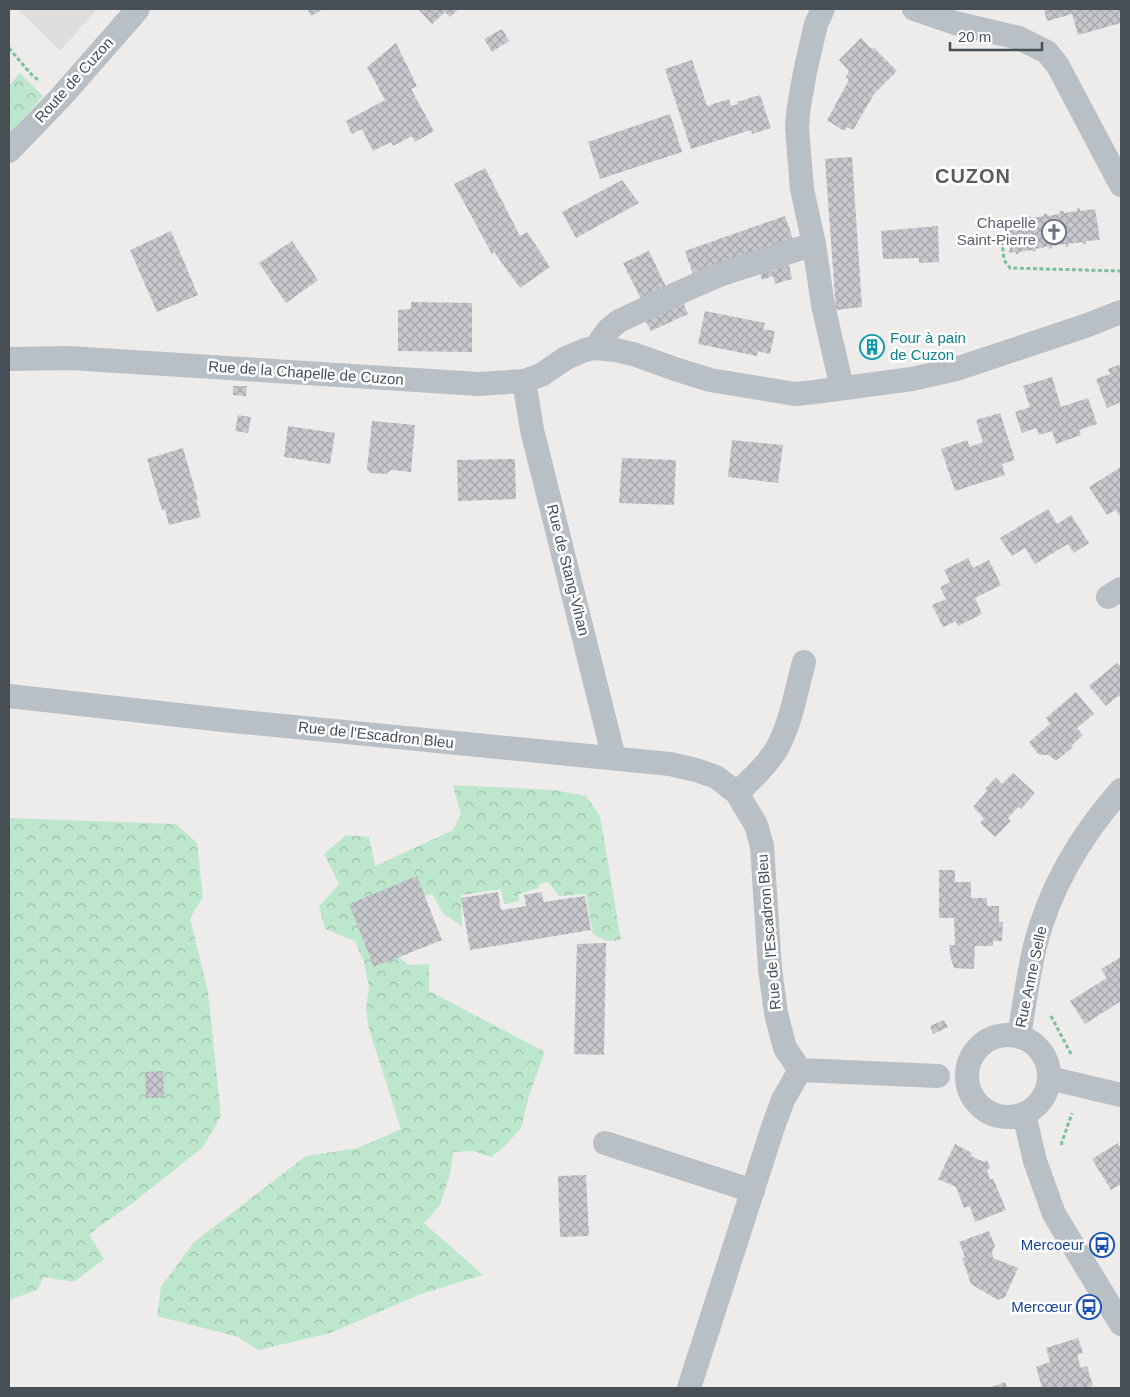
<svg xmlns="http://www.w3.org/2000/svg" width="1130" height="1397" viewBox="0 0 1130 1397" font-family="Arial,sans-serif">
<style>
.education{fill:#dfdcdc}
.forest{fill:url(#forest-crowns)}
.building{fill:url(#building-cross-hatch)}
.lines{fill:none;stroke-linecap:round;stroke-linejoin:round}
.path{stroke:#7ac09b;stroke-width:3;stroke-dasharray:4 2.5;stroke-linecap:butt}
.street{stroke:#b8c0c6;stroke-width:24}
.labels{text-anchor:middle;stroke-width:5;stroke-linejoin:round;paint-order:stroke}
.street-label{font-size:15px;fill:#464f56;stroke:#fff}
.worship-label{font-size:15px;fill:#5b616d;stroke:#fff;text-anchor:end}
.culture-label{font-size:15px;fill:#0d838f;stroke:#fff;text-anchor:start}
.transit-label{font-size:15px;fill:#164399;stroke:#fff;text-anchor:end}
.district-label{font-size:20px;font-weight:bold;letter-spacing:1px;fill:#595c5f;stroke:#fff}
</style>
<defs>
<pattern id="forest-crowns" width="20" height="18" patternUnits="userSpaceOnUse" patternTransform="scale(1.25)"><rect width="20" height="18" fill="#bde7cc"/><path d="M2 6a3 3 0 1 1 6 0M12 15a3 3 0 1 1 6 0" fill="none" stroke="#9bbea8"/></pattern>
<pattern id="building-cross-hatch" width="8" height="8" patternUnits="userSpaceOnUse" patternTransform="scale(1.25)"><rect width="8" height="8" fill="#c6c8cd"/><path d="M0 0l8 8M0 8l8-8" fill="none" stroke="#a3a5a9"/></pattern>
</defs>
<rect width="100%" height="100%" fill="#eeebeb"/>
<path class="education" d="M 18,9 L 97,9 L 60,51 Z"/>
<path class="forest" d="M 20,73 L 43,96 L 9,135 L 9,86 Z
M 453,785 L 554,790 L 586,796 L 600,816 L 621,940 L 606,941 L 593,934 L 586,894 L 559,896 L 548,882 L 539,884 L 538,888 L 519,894 L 519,901 L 504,904 L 501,889 L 461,895 L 462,927 L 443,913 L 432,894 L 417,898 L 385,944 L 408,965 L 429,964 L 429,991 L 545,1052 L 530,1092 L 521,1128 L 506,1145 L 491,1157 L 473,1151 L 453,1152 L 450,1174 L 440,1205 L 424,1223 L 483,1275 L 421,1294 L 330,1333 L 258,1350 L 238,1337 L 157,1316 L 161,1287 L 194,1242 L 306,1156 L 358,1148 L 401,1129 L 369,1029 L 366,1009 L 369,987 L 364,962 L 355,941 L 325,929 L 319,906 L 339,884 L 324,854 L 346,835 L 369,837 L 375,866 L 453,830 L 461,814 Z
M 9,818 L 176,824 L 197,843 L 203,897 L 190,918 L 208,992 L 221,1116 L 203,1147 L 134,1202 L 89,1234 L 104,1259 L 74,1282 L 44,1277 L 37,1290 L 9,1300 Z"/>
<path class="building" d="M 307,9 L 323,9 L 311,16 Z
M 418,9 L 459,9 L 450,17 L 445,12 L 432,24 Z
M 1044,9 L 1120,9 L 1121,23 L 1078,35 L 1072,14 L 1047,21 Z
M 502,29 L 509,41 L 492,52 L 484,39 Z
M 861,38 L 872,49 L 874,48 L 897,71 L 874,94 L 853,130 L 847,127 L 844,131 L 827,120 L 849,80 L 846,77 L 849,71 L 839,60 Z
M 396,43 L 417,86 L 411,89 L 434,131 L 415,142 L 412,136 L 393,146 L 391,142 L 373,151 L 362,129 L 352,134 L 346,121 L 385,100 L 367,67 Z
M 692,60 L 707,106 L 729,99 L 731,106 L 738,104 L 737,102 L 760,95 L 771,128 L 752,134 L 751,130 L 691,149 L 665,69 Z
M 670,114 L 682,152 L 600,179 L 588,142 Z
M 852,157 L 862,307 L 836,310 L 825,159 Z
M 485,168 L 520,236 L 527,232 L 550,267 L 520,288 L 494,252 L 492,254 L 454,184 Z
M 622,180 L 639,203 L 576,238 L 562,212 Z
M 1077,208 L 1080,209 L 1080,211 L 1095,209 L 1100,240 L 1086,241 L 1086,244 L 1083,244 L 1083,242 L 1068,244 L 1069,246 L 1066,247 L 1066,244 L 1052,246 L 1052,248 L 1049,249 L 1049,246 L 1036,249 L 1035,252 L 1033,252 L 1032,250 L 1018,252 L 1019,254 L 1016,254 L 1015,252 L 1009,253 L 1009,250 L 1010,250 L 1007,225 L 1005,225 L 1005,222 L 1011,222 L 1010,219 L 1014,219 L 1014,221 L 1027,219 L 1027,216 L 1031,216 L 1031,218 L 1044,216 L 1044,214 L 1047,214 L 1048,216 L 1059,214 L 1060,211 L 1064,211 L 1064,213 L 1077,211 Z
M 785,216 L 794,242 L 694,277 L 685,251 Z
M 938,226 L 939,262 L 919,263 L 919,258 L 883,259 L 881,231 Z
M 171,231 L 198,295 L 157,312 L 130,250 Z
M 292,241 L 318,280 L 286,303 L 259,263 Z
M 649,251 L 667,289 L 642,301 L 623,263 Z
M 789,265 L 792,279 L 775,284 L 773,276 L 762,280 L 760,274 Z
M 682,300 L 688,314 L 651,331 L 644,318 Z
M 411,302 L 472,303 L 472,352 L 398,351 L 398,310 L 411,309 Z
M 705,311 L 765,323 L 763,329 L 775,331 L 770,354 L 758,351 L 757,356 L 698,344 Z
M 868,336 L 878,341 L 881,345 L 881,349 L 876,357 L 861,353 Z
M 1121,364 L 1121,402 L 1107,408 L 1096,379 L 1110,374 L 1108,369 Z
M 1052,377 L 1061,407 L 1088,398 L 1097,424 L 1079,430 L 1081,435 L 1056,444 L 1052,431 L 1039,435 L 1036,428 L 1022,433 L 1015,412 L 1030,407 L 1023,386 Z
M 233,386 L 247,386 L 246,396 L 233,395 Z
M 1000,413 L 1015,460 L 1002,464 L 1005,475 L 955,491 L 941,449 L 967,440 L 970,447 L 983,442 L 976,420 Z
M 238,415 L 251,417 L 248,433 L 235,431 Z
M 372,421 L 415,425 L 411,472 L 391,470 L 386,474 L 371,473 L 367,469 Z
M 288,426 L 335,433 L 330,464 L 284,457 Z
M 732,440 L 783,445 L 778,483 L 728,477 Z
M 183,448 L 198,500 L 196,500 L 201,517 L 169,525 L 165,510 L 162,510 L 147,459 Z
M 622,458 L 676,460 L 674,505 L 619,503 Z
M 515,459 L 516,499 L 458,501 L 457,460 Z
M 1121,467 L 1121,518 L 1116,510 L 1107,515 L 1089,487 Z
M 1048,509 L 1057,524 L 1071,515 L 1089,543 L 1074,553 L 1068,544 L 1035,564 L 1025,548 L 1012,556 L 1000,538 Z
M 968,558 L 973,568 L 989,560 L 1001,585 L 975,598 L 982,614 L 958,626 L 956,621 L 943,627 L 932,605 L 946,599 L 940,587 L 950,582 L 944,570 Z
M 1117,663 L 1119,665 L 1121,664 L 1121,697 L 1118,696 L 1106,706 L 1089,686 Z
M 1076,692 L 1094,714 L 1077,728 L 1083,735 L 1071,746 L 1073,747 L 1056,761 L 1049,755 L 1039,755 L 1029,742 L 1050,724 L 1046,718 Z
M 1013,773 L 1035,793 L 1021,809 L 1018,807 L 1008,818 L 1011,821 L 995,837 L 980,823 L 984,818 L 973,807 L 987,791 L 985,789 L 996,777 L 1002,784 Z
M 939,870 L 955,870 L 955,882 L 971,882 L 971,898 L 987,898 L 987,906 L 999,906 L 999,922 L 1003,922 L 1002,941 L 993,941 L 993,946 L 975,946 L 974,969 L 954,968 L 951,959 L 949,945 L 955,945 L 954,918 L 939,918 Z
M 417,876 L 442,940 L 374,967 L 349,904 Z
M 498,892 L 501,910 L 526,906 L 524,895 L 541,892 L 544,902 L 585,896 L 591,930 L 470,950 L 461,898 Z
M 606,943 L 604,1055 L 574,1054 L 577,944 Z
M 1121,957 L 1121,1001 L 1085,1024 L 1070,1001 L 1107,978 L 1101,969 Z
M 944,1020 L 948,1027 L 933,1034 L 930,1026 Z
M 163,1071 L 164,1098 L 146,1098 L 145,1072 Z
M 1118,1143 L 1121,1149 L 1121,1184 L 1111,1190 L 1092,1159 Z
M 955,1144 L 972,1153 L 971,1156 L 984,1162 L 987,1160 L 990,1168 L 987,1170 L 990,1180 L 993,1178 L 1006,1210 L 975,1222 L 970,1206 L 964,1208 L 956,1187 L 938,1179 Z
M 586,1175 L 589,1236 L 560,1237 L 558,1176 Z
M 989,1231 L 995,1246 L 992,1252 L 993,1258 L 1018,1268 L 1005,1297 L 998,1300 L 971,1284 L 962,1258 L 965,1257 L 959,1242 Z
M 1078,1338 L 1083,1353 L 1077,1355 L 1081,1368 L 1087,1366 L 1093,1386 L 1087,1388 L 1042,1388 L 1036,1367 L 1050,1362 L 1046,1348 Z
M 1005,1382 L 1007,1388 L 989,1388 Z"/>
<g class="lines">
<path class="path" d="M 9,48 L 30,73 L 38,80
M 1002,241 L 1004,260 L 1010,268 L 1121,271
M 1051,1016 L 1071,1054
M 1061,1145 L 1072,1113"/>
<path class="street" d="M 823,9 L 816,24 L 805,72 L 799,106 L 797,125 L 798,140 L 802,189 L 814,244 L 823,305 L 842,388
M 914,9 L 955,23 L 1019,38 L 1047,52 L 1058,66 L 1121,185
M 9,151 L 61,97 L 138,9
M 595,348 L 608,330 L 619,321 L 676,294 L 719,275 L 814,244
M 9,359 L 70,358 L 479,384 L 524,381 L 541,375 L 566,358 L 585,350 L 595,348 L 615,350 L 633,354 L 675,369 L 710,380 L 795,394 L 815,392 L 912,379 L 956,369 L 1085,326 L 1121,312
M 524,381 L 532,430 L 614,758
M 1108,597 L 1121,589
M 9,696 L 223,720 L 670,764 L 696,770 L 716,777 L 737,793 L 756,825 L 762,846 L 770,969 L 776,1013 L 785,1048 L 800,1070 L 938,1076
M 737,793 C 751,780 766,766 776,750 C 791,724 796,691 804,662
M967 1076a41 41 0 1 1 82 0a41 41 0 1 1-82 0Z
M 1019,1037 C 1024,1006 1028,976 1035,946 C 1050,887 1081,835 1121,790
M 1049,1078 L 1121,1095
M 1024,1114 L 1035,1161 L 1054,1214 L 1121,1324
M 605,1143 L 753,1191
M 689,1388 L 773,1127 L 783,1100 L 800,1070"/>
</g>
<defs>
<symbol id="church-ring" viewBox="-11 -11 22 22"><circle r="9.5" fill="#fff" stroke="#6b7280" stroke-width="1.5"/><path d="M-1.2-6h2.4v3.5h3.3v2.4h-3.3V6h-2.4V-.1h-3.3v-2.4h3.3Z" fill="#6b7280"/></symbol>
<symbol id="building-ring" viewBox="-11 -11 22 22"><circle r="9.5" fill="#fff" stroke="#0f9aa8" stroke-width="1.5"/><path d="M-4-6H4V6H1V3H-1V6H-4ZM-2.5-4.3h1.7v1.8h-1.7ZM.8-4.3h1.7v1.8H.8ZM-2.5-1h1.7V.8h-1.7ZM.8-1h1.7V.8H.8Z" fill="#0f9aa8"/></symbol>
<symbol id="bus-ring" viewBox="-11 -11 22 22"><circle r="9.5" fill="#fff" stroke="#1a4fb4" stroke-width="1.5"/><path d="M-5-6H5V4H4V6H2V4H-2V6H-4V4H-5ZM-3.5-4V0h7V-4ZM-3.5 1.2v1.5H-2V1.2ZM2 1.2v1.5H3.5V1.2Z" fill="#1a4fb4"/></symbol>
</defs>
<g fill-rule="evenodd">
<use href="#church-ring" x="1040" y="218" width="28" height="28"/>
<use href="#building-ring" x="858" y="333" width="28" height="28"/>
<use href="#bus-ring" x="1088" y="1231" width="28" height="28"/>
<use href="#bus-ring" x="1075" y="1293" width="28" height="28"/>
</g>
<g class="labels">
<g class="street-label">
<text transform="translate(74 80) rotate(-48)" y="5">Route de Cuzon</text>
<text transform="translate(306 373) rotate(4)" y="5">Rue de la Chapelle de Cuzon</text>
<text transform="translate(568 570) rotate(76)" y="5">Rue de Stang-Vihan</text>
<text transform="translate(376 735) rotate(6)" y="5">Rue de l'Escadron Bleu</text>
<text transform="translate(769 932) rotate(-95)" y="5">Rue de l'Escadron Bleu</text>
<text transform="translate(1031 977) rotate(-78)" y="5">Rue Anne Selle</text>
</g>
<g class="worship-label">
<text x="1036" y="228">Chapelle<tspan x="1036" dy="17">Saint-Pierre</tspan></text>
</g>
<g class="culture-label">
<text x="890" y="343">Four à pain<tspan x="890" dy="17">de Cuzon</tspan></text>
</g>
<g class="transit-label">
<text x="1084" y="1250">Mercoeur</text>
<text x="1072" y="1312">Mercœur</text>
</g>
<g class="district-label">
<text x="973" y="183">CUZON</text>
</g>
</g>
<rect width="1130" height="1397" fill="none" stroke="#464f56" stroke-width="20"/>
<path d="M950 42v8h92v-8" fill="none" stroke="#464f56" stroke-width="2.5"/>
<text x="958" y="42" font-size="15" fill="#464f56" stroke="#ffffff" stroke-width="4" paint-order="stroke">20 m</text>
</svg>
